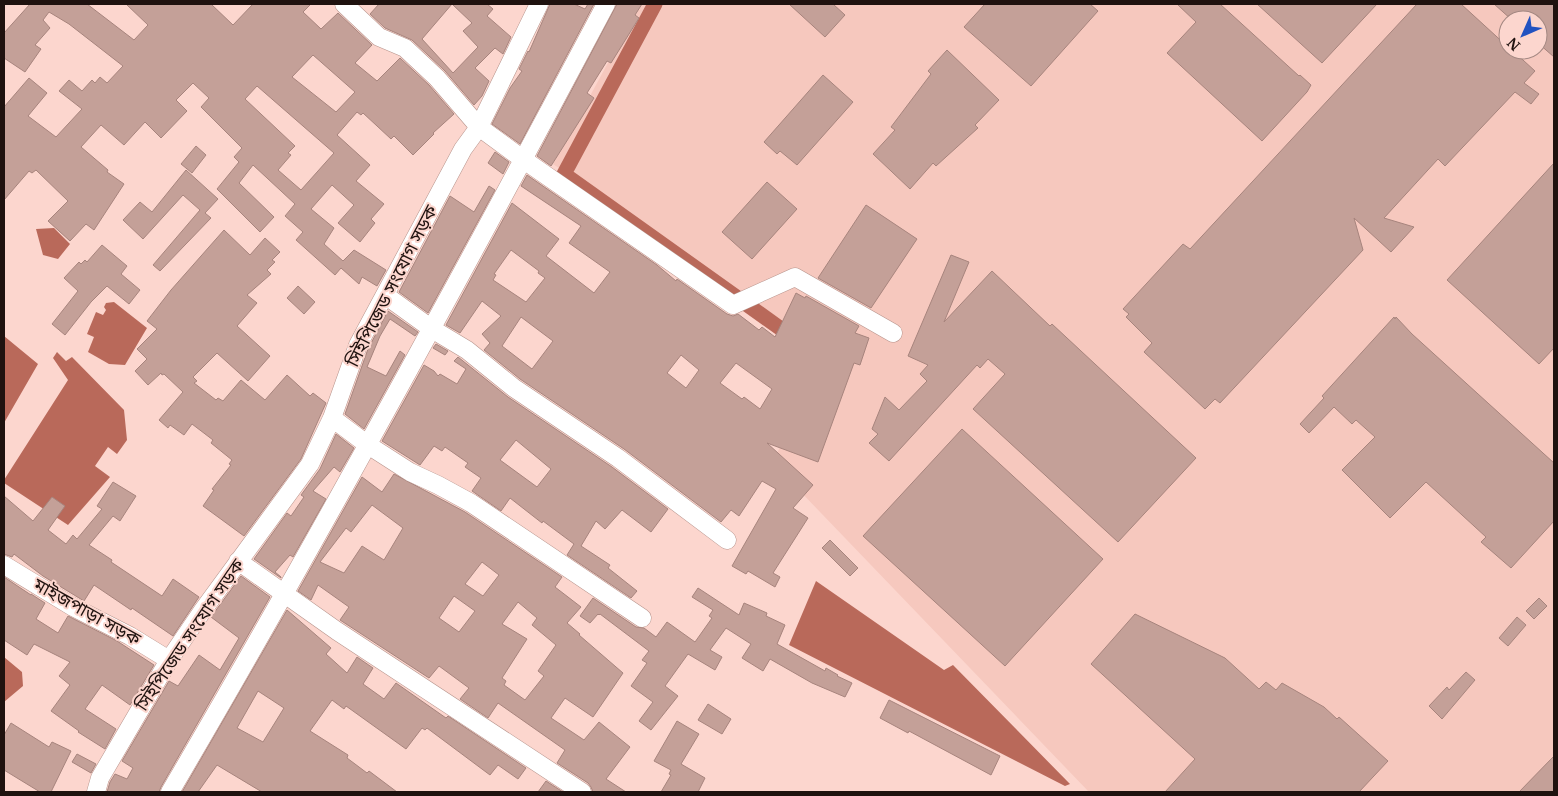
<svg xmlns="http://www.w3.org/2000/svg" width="1558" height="796" viewBox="0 0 1558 796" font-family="Merriweather,'Noto Sans Bengali',serif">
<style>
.built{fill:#f6c8be;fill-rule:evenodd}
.water{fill:#b9695a}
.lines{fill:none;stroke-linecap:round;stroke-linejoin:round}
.canal{stroke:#b9695a;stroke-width:15}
.building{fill:#c4a098;stroke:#a7847d;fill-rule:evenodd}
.minor-casing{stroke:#b7948c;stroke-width:19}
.minor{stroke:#fff;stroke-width:18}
.labels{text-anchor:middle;stroke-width:4;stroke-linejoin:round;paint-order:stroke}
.street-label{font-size:18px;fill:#1f120f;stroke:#fcd6ce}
</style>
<rect width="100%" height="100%" fill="#fcd6ce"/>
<path class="built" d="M 640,4 L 1554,4 L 1554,792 L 1089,792 L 772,462 L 832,352 L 757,304 L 553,164 ZM 1508,20 L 1538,20 L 1538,50 L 1508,50 Z"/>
<path class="water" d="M 54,228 L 70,244 L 58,259 L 43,255 L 36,229 Z
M 114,302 L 147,328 L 125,365 L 109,364 L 88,352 L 94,337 L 87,334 L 96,312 L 103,315 L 106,310 L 104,307 L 106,303 Z
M 4,336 L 38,364 L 4,423 Z
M 57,352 L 66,361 L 72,357 L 124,410 L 127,440 L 117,454 L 108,447 L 95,466 L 110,477 L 68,525 L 4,483 L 4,480 L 68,380 L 53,358 Z
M 816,581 L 944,670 L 953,665 L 1070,784 L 1065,786 L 789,645 Z
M 4,657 L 22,672 L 23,686 L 4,702 Z"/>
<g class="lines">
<path class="canal" d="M 655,4 L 564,174 L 791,336"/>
</g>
<path class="building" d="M 30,4 L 87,4 L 134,40 L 148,25 L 126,4 L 211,4 L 233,25 L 253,4 L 311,4 L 303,12 L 321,29 L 338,13 L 372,45 L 355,63 L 377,81 L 400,58 L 429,85 L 454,114 L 433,133 L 434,134 L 413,155 L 394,136 L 391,139 L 363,113 L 361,115 L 357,112 L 337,135 L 370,165 L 356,181 L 384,204 L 371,219 L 375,223 L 360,242 L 338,223 L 354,205 L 332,185 L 311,209 L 334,228 L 324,244 L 343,261 L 354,250 L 386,270 L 377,286 L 362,277 L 359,284 L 341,268 L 335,275 L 296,240 L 303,232 L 285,216 L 295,204 L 253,165 L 239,183 L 274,217 L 260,232 L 217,189 L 239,162 L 234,157 L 242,148 L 201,107 L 209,98 L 193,83 L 176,100 L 187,111 L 161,138 L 145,122 L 124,145 L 101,125 L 81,147 L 108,170 L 107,172 L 124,184 L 94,230 L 86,224 L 70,241 L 48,221 L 68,201 L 36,170 L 32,173 L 29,171 L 4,200 L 4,107 L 29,78 L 47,93 L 28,116 L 56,137 L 82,109 L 59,91 L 69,80 L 82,91 L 92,80 L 95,83 L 100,77 L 107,83 L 123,66 L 69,24 L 49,12 L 43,20 L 50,28 L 35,45 L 41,49 L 25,72 L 4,58 L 4,33 ZM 313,55 L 355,92 L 336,112 L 292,77 ZM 257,86 L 334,153 L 301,190 L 278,170 L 291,155 L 288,153 L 295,146 L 245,99 Z
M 379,4 L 487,4 L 493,9 L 487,16 L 511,37 L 503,54 L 495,48 L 475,68 L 489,81 L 482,96 L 474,105 L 445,71 L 412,40 L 385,28 L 370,14 ZM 452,4 L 472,23 L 463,31 L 478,47 L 453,73 L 422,39 Z
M 550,4 L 574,4 L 585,9 L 588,4 L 594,4 L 520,144 L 492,124 L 510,88 L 522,71 L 519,69 L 528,51 L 529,52 Z
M 617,4 L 642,4 L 635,15 L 639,18 L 611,63 L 607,61 L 587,93 L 594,98 L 551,166 L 537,156 Z
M 789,4 L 833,4 L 845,15 L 825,37 Z
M 985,4 L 1090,4 L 1098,11 L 1031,86 L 964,27 Z
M 1177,4 L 1220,4 L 1299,76 L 1300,75 L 1311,85 L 1307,92 L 1262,141 L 1167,53 L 1196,22 Z
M 1257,4 L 1377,4 L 1322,63 Z
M 1417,4 L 1461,4 L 1508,47 L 1508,50 L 1512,50 L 1535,71 L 1524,83 L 1539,94 L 1531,104 L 1515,92 L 1445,166 L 1438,159 L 1384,218 L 1414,227 L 1391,252 L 1354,218 L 1363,250 L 1220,403 L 1215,399 L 1205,409 L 1144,352 L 1152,343 L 1126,317 L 1129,314 L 1123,309 L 1183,244 L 1190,249 Z
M 1494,4 L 1554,4 L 1554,57 L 1538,43 L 1538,20 L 1512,20 Z
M 947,50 L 999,100 L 975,125 L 978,128 L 936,166 L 933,163 L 910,189 L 873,154 L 895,130 L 891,127 L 931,74 L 928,71 Z
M 823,75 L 853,102 L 797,165 L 780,151 L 777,154 L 764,142 Z
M 196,146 L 206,155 L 192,173 L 181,164 Z
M 495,152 L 509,162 L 503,174 L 488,163 Z
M 1554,163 L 1554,348 L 1539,364 L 1447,280 Z
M 186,170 L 218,199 L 205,213 L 211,218 L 160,271 L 153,265 L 200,210 L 183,195 L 143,239 L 123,220 L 140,202 L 152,212 Z
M 527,175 L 657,265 L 676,281 L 677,279 L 727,314 L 733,316 L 738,314 L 759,330 L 762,327 L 775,337 L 796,293 L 805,298 L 806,296 L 859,326 L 855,333 L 869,338 L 860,365 L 854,363 L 818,462 L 767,443 L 813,485 L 793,508 L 808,518 L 773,573 L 780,577 L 775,587 L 748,571 L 746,574 L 732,566 L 776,489 L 762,481 L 739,516 L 731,510 L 721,522 L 624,449 L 520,379 L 484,350 L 490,343 L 482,334 L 501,316 L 482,301 L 460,333 L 446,325 L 512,203 L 559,239 L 546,256 L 594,293 L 610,272 L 569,243 L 581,226 L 521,186 ZM 511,250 L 539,271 L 538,273 L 545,278 L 526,302 L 493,280 L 496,275 L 494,274 ZM 521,317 L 553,341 L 532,369 L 502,346 ZM 681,355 L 699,370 L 686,388 L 667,373 ZM 736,363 L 772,389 L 760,409 L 744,397 L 742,399 L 720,383 Z
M 767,182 L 797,209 L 752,259 L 722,232 Z
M 489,186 L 495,190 L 428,313 L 399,292 L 450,196 L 474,212 Z
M 866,205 L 917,239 L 871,308 L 818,278 Z
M 224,230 L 250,255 L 265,238 L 280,252 L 272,260 L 275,262 L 267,270 L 271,274 L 247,295 L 257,303 L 237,326 L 270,356 L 248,381 L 217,353 L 193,377 L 197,381 L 194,383 L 216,400 L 218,398 L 223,401 L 241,380 L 265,400 L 287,375 L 310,396 L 313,393 L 326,403 L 301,459 L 244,536 L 203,506 L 214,490 L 212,489 L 231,465 L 229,464 L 232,460 L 211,443 L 213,440 L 192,424 L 184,435 L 170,425 L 168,428 L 159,420 L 183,392 L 164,374 L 162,375 L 161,373 L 148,385 L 135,371 L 147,359 L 137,349 L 157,329 L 147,321 L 171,290 Z
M 102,245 L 127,266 L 121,274 L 140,290 L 129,304 L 107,286 L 91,302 L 65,335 L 52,324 L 78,291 L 64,278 L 79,262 L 81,264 L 85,260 L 87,262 Z
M 951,255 L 969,262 L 944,322 L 992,271 L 1050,326 L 1052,324 L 1196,458 L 1118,542 L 973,409 L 1005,374 L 988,359 L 980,368 L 977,365 L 889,461 L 869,443 L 878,434 L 872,429 L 885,397 L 899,410 L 927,381 L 920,374 L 928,365 L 908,356 Z
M 298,286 L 315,302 L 304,314 L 287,298 Z
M 388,311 L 418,332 L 415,336 L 390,319 L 380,336 L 367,367 L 386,376 L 400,351 L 405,355 L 364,429 L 345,414 L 368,349 Z
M 1394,317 L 1395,319 L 1396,317 L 1412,334 L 1554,463 L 1554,521 L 1511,568 L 1481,542 L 1486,537 L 1426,482 L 1390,518 L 1342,470 L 1375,437 L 1356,420 L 1352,424 L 1334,407 L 1309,433 L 1300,424 L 1324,398 L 1322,396 Z
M 436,344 L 448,351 L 445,355 L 433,348 Z
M 458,357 L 508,397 L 612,467 L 668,509 L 651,532 L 622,510 L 605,529 L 596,521 L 581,546 L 610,565 L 608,568 L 637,591 L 631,598 L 567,555 L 574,544 L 543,521 L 542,523 L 510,498 L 501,511 L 472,491 L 481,478 L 465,467 L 468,463 L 445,447 L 442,451 L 434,446 L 420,465 L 382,441 L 424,365 L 434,371 L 438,376 L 440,374 L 457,384 L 466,369 L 454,361 ZM 516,440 L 551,469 L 537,487 L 500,460 Z
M 962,429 L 1103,559 L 1005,666 L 863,536 Z
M 336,434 L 354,448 L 340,472 L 334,467 L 313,491 L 326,499 L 293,557 L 290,555 L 275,572 L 281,577 L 281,578 L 254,559 L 287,513 L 291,516 L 304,497 L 301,495 L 320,469 Z
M 394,474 L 465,512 L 562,577 L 555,587 L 581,607 L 567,623 L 580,634 L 579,635 L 623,673 L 593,717 L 565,698 L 551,718 L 584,740 L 599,722 L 630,747 L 606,779 L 626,792 L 593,792 L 591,787 L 588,783 L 557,763 L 565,750 L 498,703 L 488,718 L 460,699 L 469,688 L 439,666 L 429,678 L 340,620 L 349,607 L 318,585 L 311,600 L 298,591 L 362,477 L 382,492 ZM 372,505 L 403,528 L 384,560 L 362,546 L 344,573 L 320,562 L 346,528 L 351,532 ZM 482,562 L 499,575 L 483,596 L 465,584 ZM 454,596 L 475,611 L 459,632 L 439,618 ZM 518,602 L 537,618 L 532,625 L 556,645 L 538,671 L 544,676 L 525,700 L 504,685 L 506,681 L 502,678 L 527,639 L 502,624 Z
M 113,482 L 136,496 L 120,521 L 113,516 L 89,545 L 112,560 L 111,562 L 162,596 L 173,579 L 199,597 L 173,636 L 132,608 L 131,610 L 94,585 L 84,601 L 43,576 L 14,554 L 12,557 L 4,554 L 4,496 L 33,521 L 52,497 L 65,506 L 48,530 L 66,544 L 73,535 L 77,539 L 102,509 L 97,506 Z
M 830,540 L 858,568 L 850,576 L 822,548 Z
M 241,576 L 270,597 L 161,787 L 159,792 L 107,792 L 110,782 L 115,774 L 127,779 L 133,768 L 122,761 L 169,681 L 178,686 L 199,655 L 220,670 L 239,638 L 211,617 Z
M 4,577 L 31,595 L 31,594 L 45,603 L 36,619 L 58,633 L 68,616 L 117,641 L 154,665 L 130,705 L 102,685 L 85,709 L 116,729 L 105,749 L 78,732 L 79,731 L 51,711 L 70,685 L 59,676 L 70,662 L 34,644 L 27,655 L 4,640 Z
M 698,588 L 739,615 L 744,603 L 767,613 L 766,616 L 785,625 L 777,644 L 825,671 L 826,668 L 838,675 L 837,676 L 852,683 L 845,697 L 812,683 L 770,659 L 763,671 L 742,658 L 751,644 L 726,628 L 710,650 L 722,657 L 715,670 L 688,654 L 665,686 L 678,696 L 651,730 L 639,721 L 653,702 L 631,686 L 647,663 L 642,660 L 649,651 L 600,614 L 599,615 L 598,614 L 590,623 L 580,616 L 593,598 L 636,627 L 644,628 L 656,637 L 667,622 L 695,642 L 712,618 L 709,616 L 713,610 L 692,597 Z
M 1539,598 L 1547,606 L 1534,619 L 1526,611 Z
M 287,610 L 331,648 L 326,654 L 347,673 L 357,657 L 373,668 L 363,684 L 384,699 L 396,683 L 446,718 L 448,716 L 526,768 L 518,779 L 498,765 L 490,775 L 427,728 L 425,730 L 422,728 L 406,749 L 346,706 L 344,709 L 332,700 L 310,731 L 348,755 L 347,758 L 367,773 L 369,771 L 397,792 L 262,792 L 217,765 L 198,792 L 182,792 ZM 258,691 L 284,708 L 263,742 L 237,728 Z
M 1135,614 L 1225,658 L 1259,689 L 1266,682 L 1276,690 L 1282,683 L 1324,707 L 1337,719 L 1339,717 L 1388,761 L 1359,792 L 1165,792 L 1195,759 L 1091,664 Z
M 1517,617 L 1526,625 L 1508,646 L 1499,638 Z
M 1466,672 L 1475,680 L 1442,719 L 1429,706 L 1447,687 L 1449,690 Z
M 889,700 L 1000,756 L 991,775 L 909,731 L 908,733 L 880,718 Z
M 708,704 L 731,719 L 722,734 L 698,720 Z
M 677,721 L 699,734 L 681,764 L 705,778 L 698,792 L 661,792 L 671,775 L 669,774 L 671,770 L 654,761 Z
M 11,723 L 49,747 L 52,742 L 71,751 L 51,792 L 40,792 L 4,770 L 4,735 Z
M 77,754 L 96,764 L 91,773 L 72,762 Z
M 1554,756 L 1554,792 L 1519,792 Z
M 546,781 L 563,792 L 538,792 Z"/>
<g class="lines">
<defs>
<path id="minor" d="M 344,4 L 379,37 L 405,48 L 437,78 L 479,127 L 524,160 L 733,305 L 795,277 L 893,333
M 385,295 L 432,329 L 467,350 L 514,388 L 618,458 L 727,540
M 332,418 L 368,445 L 410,472 L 438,485 L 471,503 L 642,618
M 238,561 L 337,631 L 582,792
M 4,565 L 73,607 L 130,636 L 169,660
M 96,792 L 100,778 L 169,660 L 203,610 L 310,464 L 332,418 L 358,345 L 463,149 L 479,127 L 539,4
M 170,792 C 322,533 465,270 606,4"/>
</defs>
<use href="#minor" class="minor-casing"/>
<use href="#minor" class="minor"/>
</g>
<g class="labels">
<g class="street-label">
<text transform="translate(392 286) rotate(-63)" y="6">সিইপিজেড সংযোগ সড়ক</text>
<text transform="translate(87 612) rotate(29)" y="6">মাইজপাড়া সড়ক</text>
<text transform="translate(190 635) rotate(-56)" y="6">সিইপিজেড সংযোগ সড়ক</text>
</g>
</g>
<rect width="1558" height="796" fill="none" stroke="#1f120f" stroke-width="10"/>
<g transform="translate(1523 35) rotate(225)"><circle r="24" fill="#fcd6ce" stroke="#a48882"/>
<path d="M0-4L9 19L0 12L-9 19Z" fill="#2252c0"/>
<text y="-8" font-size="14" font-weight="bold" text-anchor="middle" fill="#1f120f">N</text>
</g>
</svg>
